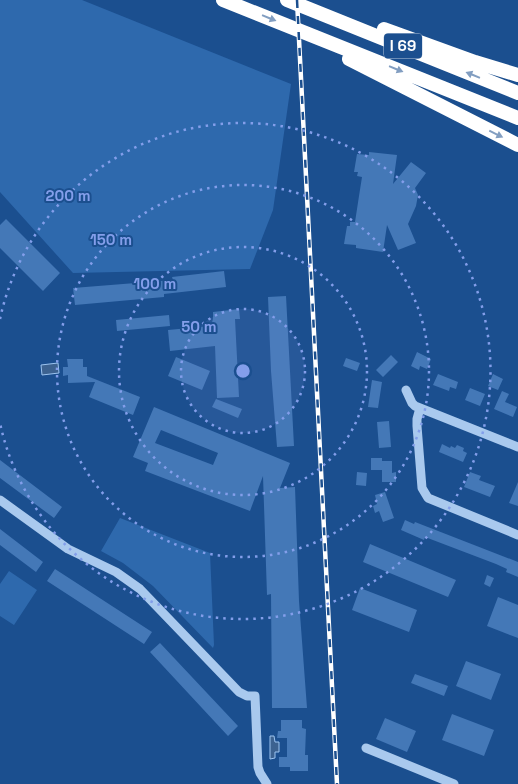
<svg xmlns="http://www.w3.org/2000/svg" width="518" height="784" viewBox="0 0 518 784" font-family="'Space Grotesk',sans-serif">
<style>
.green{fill:#2e69ad}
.water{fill:#3c6290;stroke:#9cc4f0}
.building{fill:#4478b7;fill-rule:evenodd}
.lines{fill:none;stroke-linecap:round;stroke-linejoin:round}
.minor{stroke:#a9c9ee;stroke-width:9}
.highway{stroke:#fff;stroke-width:14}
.rail-casing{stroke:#fff;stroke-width:4.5}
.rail{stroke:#1b4f8f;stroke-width:2.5;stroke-dasharray:8;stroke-linecap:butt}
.oneway{fill:#829ec1}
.ring{fill:none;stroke:#839eea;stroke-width:2.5;stroke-dasharray:2.5 5}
.labels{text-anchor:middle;stroke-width:4;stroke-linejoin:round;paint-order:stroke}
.shield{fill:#1b4f8f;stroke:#bbcadd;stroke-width:1}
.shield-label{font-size:15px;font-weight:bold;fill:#fff}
.centre{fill:#839eea;stroke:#1b4f8f;stroke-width:2.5}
.ring-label{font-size:15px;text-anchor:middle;font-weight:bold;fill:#839eea;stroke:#1b4f8f;stroke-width:4;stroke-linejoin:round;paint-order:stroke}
</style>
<rect width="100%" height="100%" fill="#1b4f8f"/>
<path class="green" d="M 0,0 L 82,0 L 291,84 L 273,210 L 250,269 L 73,273 L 0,192 Z
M 120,518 L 210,553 L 214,645 L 213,648 L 153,586 L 123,563 L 101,551 Z
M 9,571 L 37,590 L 14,625 L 0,616 L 0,584 Z"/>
<path class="water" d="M 58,363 L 59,373 L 42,375 L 41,365 Z
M 270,736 L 274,736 L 275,742 L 279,742 L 279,752 L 275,752 L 275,758 L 270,759 Z"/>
<path class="building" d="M 369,152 L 397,155 L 393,184 L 411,162 L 426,173 L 415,188 L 418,195 L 416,206 L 408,224 L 416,243 L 398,250 L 387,225 L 383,252 L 356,248 L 356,245 L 344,244 L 347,226 L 350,226 L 350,222 L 355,222 L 359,196 L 362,177 L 357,176 L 358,172 L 354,172 L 357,154 L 369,155 Z
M 6,219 L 60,273 L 43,291 L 0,248 L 0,225 Z
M 224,271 L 226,287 L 164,294 L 164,297 L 75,305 L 73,288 L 173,280 L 172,277 Z
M 286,296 L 294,446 L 277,447 L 271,371 L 268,297 Z
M 239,309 L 240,319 L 235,319 L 239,397 L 217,398 L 215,346 L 170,351 L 168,330 L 211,326 L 213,319 L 213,312 Z
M 169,315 L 170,326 L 117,331 L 116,320 Z
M 417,352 L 431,359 L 427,369 L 420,366 L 419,370 L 411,366 Z
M 391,355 L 398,362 L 383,377 L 376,370 Z
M 176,357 L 210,371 L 202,390 L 168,376 Z
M 346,358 L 360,363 L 357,371 L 343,366 Z
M 67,359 L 83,359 L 83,367 L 87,367 L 87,376 L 140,397 L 133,415 L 89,397 L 95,382 L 68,383 L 68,375 L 63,376 L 63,367 L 68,367 Z
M 438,374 L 458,382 L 456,389 L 450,387 L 449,391 L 433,385 Z
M 493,374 L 503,379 L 498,390 L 488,386 Z
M 372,380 L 382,382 L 378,408 L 368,407 Z
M 470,388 L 485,394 L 480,406 L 465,400 Z
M 502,391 L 509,394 L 505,402 L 517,407 L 513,417 L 494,409 Z
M 216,399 L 242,409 L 238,418 L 212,407 Z
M 154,407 L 290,463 L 280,488 L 295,487 L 299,601 L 307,708 L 272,708 L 271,594 L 267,595 L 263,476 L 250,511 L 145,471 L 148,463 L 133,457 ZM 161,430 L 218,453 L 213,465 L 155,443 Z
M 389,421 L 391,447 L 379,448 L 377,422 Z
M 442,444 L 450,448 L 451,446 L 455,448 L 457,445 L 464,448 L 463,451 L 467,453 L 463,462 L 439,452 Z
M 371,458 L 382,458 L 382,461 L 392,461 L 392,473 L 396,472 L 396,482 L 382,482 L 382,470 L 371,470 Z
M 0,460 L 62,507 L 54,518 L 0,478 Z
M 357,472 L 367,473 L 366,486 L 356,485 Z
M 470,472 L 481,476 L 479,480 L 495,486 L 490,497 L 464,487 Z
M 518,482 L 518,506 L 509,503 Z
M 385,492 L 394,518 L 383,522 L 379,511 L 375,513 L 373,506 L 377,504 L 375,495 Z
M 405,520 L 414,524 L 415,522 L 518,562 L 518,577 L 506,572 L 507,569 L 496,564 L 425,537 L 424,540 L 401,530 Z
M 0,529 L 43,562 L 36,572 L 0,545 Z
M 370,544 L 456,580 L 448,597 L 363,562 Z
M 55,569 L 152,632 L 144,644 L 47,581 Z
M 487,575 L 494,578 L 490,587 L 484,584 Z
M 360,588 L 417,610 L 409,632 L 352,610 Z
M 498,597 L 518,605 L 518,638 L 487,626 Z
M 160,643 L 238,726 L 228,736 L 150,652 Z
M 466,661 L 501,674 L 491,700 L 456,686 Z
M 415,674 L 448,686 L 444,696 L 411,683 Z
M 452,714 L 494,730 L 484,756 L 442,740 Z
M 385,718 L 416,731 L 407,752 L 376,739 Z
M 281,720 L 302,720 L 302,728 L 306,729 L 305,755 L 308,755 L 308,771 L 290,771 L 290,767 L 279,767 L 279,757 L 287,757 L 287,738 L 277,738 L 278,731 L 281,731 Z"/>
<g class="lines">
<path class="minor" d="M 406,390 L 412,403 L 415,406 L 518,447
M 420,408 L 417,419 L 417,426 L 422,488 L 428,498 L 518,535
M 0,500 L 68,549 L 116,572 L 140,589 L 239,692 L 247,696 L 255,696 L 258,767 L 260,773 L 267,784
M 366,748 L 454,784"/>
<path class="highway" d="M 223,0 L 518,118
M 287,0 L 518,93
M 384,29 L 475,62 L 518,75
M 349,59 L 518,145"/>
<defs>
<path id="rail" d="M 297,0 L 337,784"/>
</defs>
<use href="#rail" class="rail-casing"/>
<use href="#rail" class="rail"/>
</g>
<defs><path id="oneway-solid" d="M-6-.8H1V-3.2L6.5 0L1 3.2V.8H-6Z" transform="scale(1.25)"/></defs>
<g class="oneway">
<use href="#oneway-solid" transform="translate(269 18) rotate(22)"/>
<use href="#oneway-solid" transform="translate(396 69) rotate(22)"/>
<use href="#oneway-solid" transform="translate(473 75) rotate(-158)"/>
<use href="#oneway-solid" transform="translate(496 134) rotate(26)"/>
</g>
<circle cx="243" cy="371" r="62" fill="#839eea" fill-opacity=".12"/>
<g class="ring">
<circle cx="243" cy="371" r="62"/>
<circle cx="243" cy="371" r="124"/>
<circle cx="243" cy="371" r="186"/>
<path d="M0 319A248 248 0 1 1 0 423"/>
</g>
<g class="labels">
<rect class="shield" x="384" y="33.5" width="38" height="25" rx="4"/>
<g class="shield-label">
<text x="403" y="51">I 69</text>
</g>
</g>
<circle cx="243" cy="371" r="8" class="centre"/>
<g class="ring-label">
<text x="68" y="201">200 m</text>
<text x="111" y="245">150 m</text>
<text x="155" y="289">100 m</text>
<text x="199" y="332">50 m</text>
</g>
</svg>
